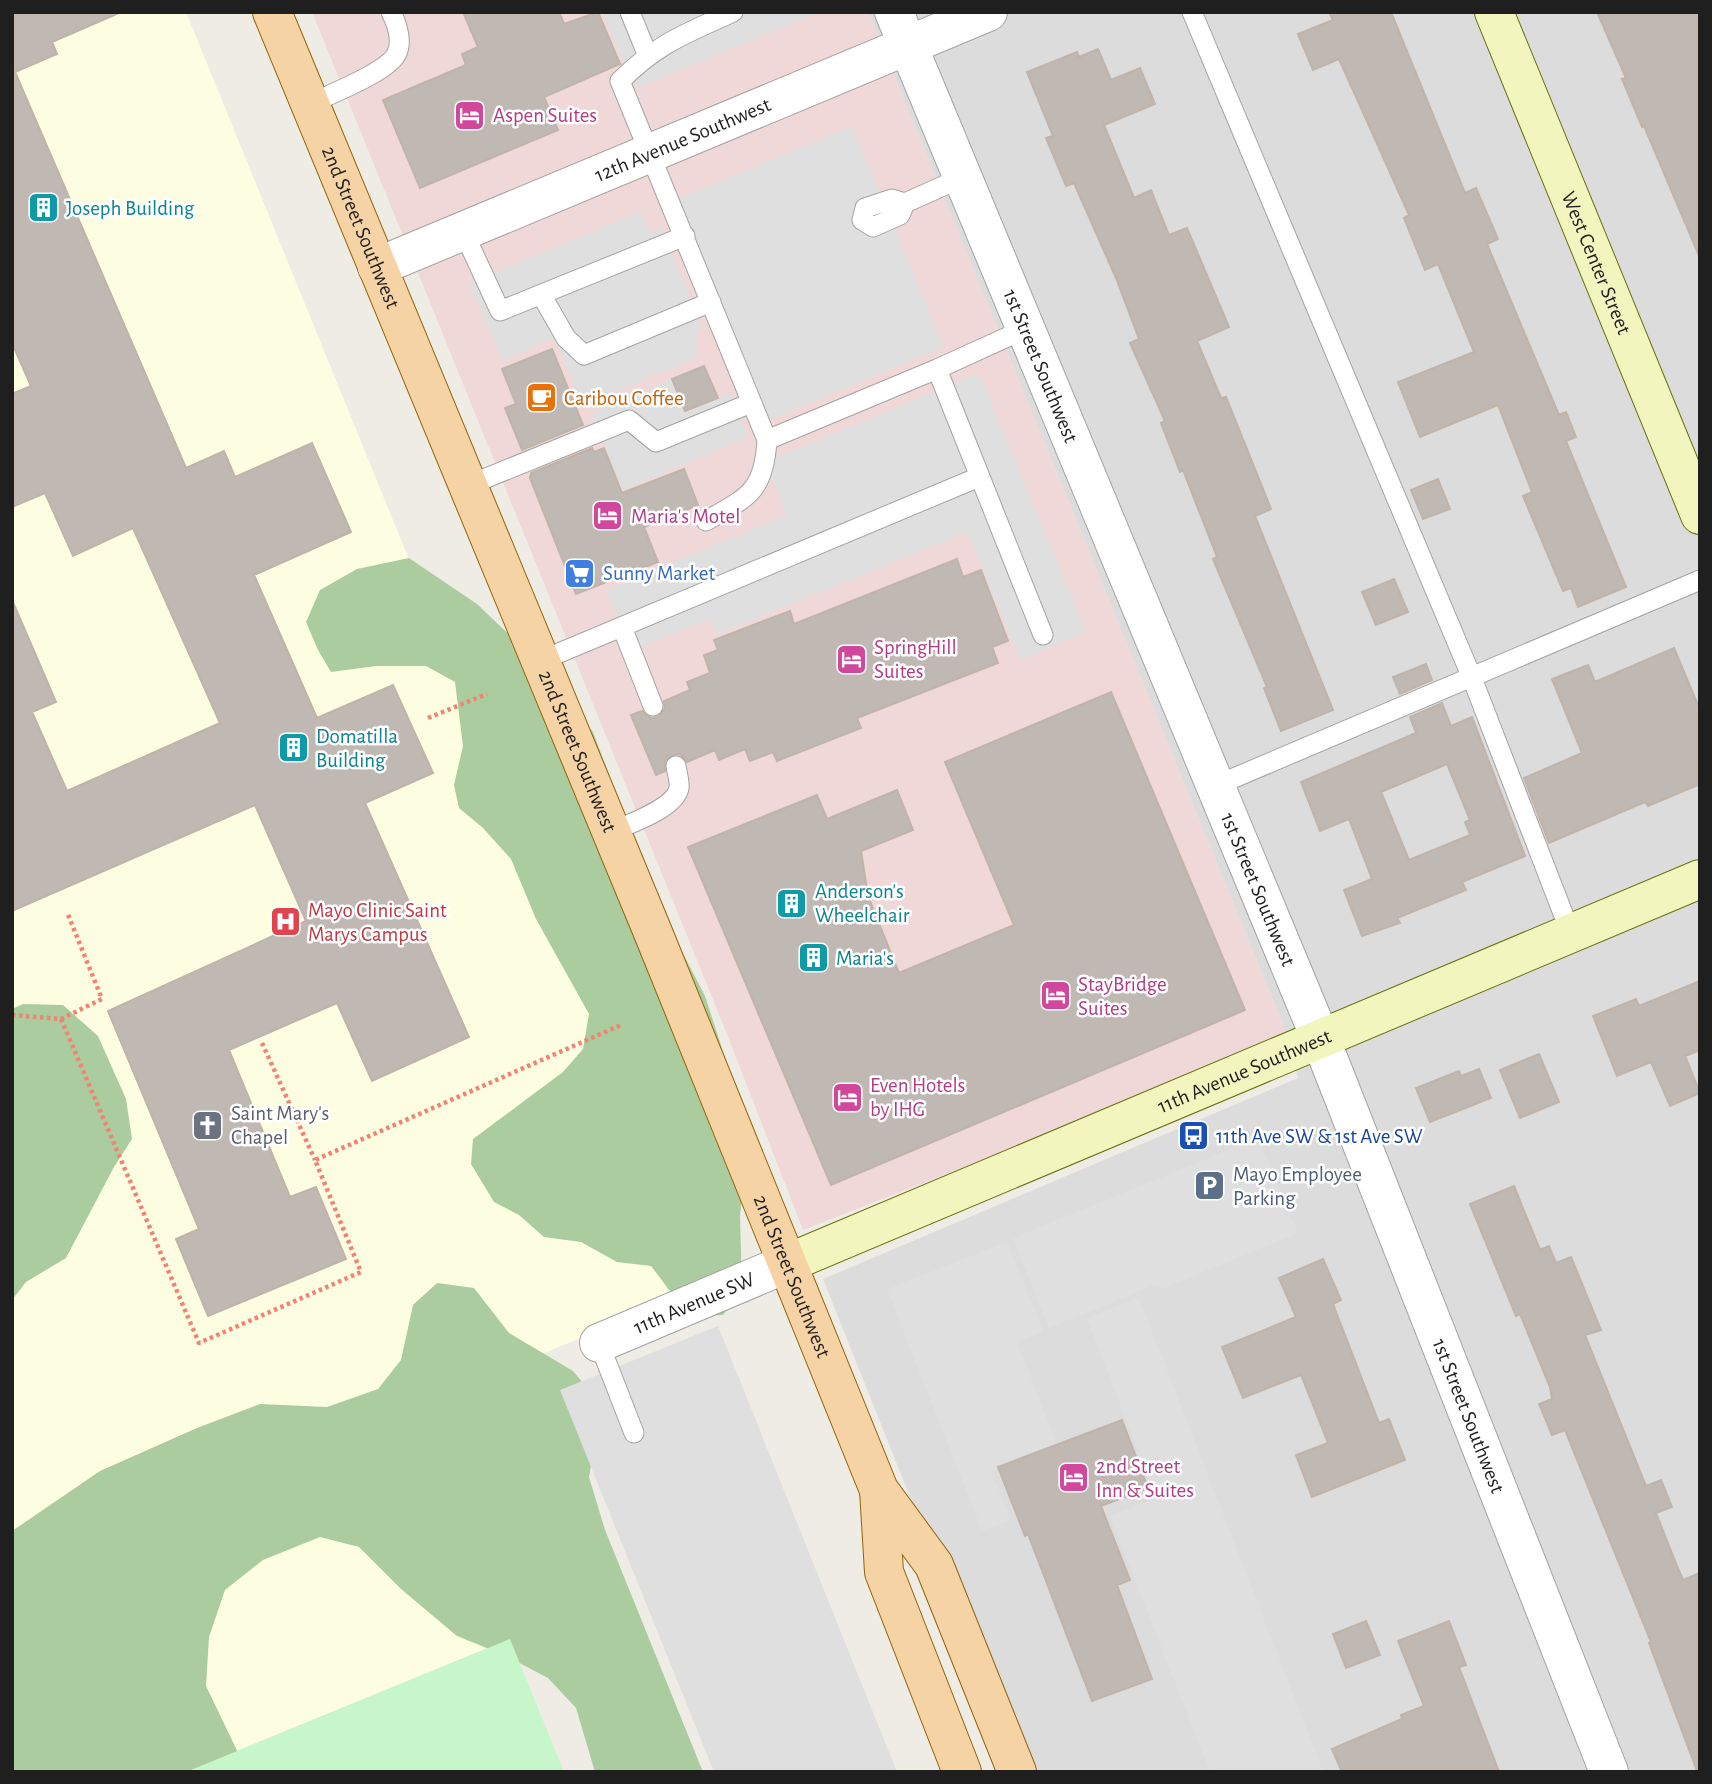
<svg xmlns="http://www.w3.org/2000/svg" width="1712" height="1784" viewBox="0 0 1712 1784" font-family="'Alegreya Sans',sans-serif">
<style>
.residential{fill:#dddcdc}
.commercial{fill:#efd8d7}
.education{fill:#fdfde1}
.forest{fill:#abcc9e}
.park{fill:#c6f6ca}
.parking{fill:#dfdfdf}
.building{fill:#c0b8b3;stroke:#c0b3a9;stroke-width:2;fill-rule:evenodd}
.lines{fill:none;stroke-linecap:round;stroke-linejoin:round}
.lane-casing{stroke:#a3a3a3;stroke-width:21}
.street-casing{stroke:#a3a3a3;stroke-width:40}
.secondary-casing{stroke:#65700c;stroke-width:40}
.primary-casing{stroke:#90640a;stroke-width:40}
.path{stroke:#f18376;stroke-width:4.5;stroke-dasharray:3.5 3.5;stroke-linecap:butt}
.lane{stroke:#fff;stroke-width:19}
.street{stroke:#fff;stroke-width:38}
.secondary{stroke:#f3f5be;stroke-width:38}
.primary{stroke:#f6d3a4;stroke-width:38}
.labels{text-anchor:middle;stroke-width:5;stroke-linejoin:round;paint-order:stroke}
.hotel-label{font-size:21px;fill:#b23c85;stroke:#fff;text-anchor:start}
.street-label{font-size:21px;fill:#1f1f1f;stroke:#fff}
.culture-label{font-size:21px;fill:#0d838f;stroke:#fff;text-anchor:start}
.food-label{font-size:21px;fill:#c56008;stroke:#fff;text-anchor:start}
.shop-label{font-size:21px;fill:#366cbe;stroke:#fff;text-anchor:start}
.health-label{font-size:21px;fill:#be3a42;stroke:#fff;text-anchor:start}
.worship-label{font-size:21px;fill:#5b616d;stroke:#fff;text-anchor:start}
.transit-label{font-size:21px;fill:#164399;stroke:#fff;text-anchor:start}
.service-label{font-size:21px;fill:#4e5e75;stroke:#fff;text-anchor:start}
</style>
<rect width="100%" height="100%" fill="#efece6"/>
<path class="residential" d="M 868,12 L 1700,12 L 1700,1772 L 1020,1772 L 823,1279 L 1298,1078 L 1288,1037 Z"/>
<path class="commercial" d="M 312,12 L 868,12 L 1288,1037 L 1251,1055 L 803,1230 L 727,1034 Z"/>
<path class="education" d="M 12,12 L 186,12 L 705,1286 L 415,1407 L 507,1640 L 185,1772 L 12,1772 Z"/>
<path class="forest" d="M 409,558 L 477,604 L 518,643 L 593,732 L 658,905 L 705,996 L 733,1082 L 744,1176 L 740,1216 L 742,1289 L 723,1315 C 682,1317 674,1295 651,1266 L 617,1262 L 581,1242 L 544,1237 L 519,1215 L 494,1202 L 471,1164 L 473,1139 L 563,1072 L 583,1049 L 589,1014 L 536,919 L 511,859 L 483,828 L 459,808 L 454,785 L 463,746 L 455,682 L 426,666 L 376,666 L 331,672 L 318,650 L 306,622 L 320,590 L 357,569 Z
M 23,1004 L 63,1005 L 98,1036 L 126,1099 L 132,1139 L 114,1167 L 66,1258 L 26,1282 L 12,1300 L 12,1009 Z
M 437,1283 L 474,1288 L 509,1333 L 573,1371 L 593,1395 L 596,1438 L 589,1477 L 605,1530 L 703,1772 L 595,1772 L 576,1708 L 548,1678 L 504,1655 L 457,1636 L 401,1589 L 359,1547 L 320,1537 L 263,1560 L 225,1590 L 209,1637 L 206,1686 L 243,1763 L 242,1772 L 12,1772 L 12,1531 L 100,1471 L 197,1428 L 260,1404 L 327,1407 L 378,1389 L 401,1360 L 413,1305 Z"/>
<path class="park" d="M 510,1639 L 564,1772 L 186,1772 Z"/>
<path class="parking" d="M 603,12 L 820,12 L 635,89 Z
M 852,126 L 944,347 L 769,420 L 677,199 Z
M 641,211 L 650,232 L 661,227 L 702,327 L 697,331 L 696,358 L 583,405 L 555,338 L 502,360 L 469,283 Z
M 979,373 L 1086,632 L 1020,660 L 967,532 L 716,635 L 709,619 L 631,651 L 606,590 L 787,515 L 765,462 Z
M 672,379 L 685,411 L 730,393 L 748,437 L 623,490 L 591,413 Z
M 1258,1138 L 1298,1233 L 1164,1288 L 1154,1285 L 1049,1328 L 1013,1238 Z
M 1007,1242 L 1043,1331 L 1017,1342 L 1058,1447 L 992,1473 L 1011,1520 L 982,1531 L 887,1289 Z
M 1139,1298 L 1323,1771 L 1320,1772 L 1210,1772 L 1110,1516 L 1156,1498 L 1087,1318 Z
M 718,1326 L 897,1772 L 714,1772 L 560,1390 Z"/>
<path class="building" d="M 12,12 L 121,12 L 52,42 L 57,54 L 15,72 L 186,468 L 224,451 L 235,477 L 312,443 L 351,532 L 254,575 L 317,718 L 393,685 L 433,773 L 365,803 L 469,1037 L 372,1081 L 337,1003 L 229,1050 L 290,1197 L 316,1187 L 346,1259 L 208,1316 L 176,1239 L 199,1229 L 108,1011 L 306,921 L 255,805 L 12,911 L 12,600 L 56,702 L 32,712 L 67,791 L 220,723 L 133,528 L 73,556 L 45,493 L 12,507 L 12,394 L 31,386 L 12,343 Z
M 463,12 L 559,12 L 564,24 L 598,12 L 620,64 L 544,97 L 558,130 L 420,188 L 383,100 L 466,65 L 462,54 L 478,47 Z
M 1329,12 L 1391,12 L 1465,193 L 1476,188 L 1498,239 L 1487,244 L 1559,415 L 1566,412 L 1576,437 L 1566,441 L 1626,587 L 1578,607 L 1571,588 L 1563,591 L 1523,496 L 1532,492 L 1498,405 L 1420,437 L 1398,382 L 1474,352 L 1438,264 L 1425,270 L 1404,218 L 1409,215 L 1339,59 L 1313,70 L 1298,34 L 1333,20 Z
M 1597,12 L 1700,12 L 1700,258 L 1644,126 L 1642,127 L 1622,79 L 1626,78 Z
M 1098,49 L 1111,80 L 1140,68 L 1155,104 L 1104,125 L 1134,198 L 1151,190 L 1169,235 L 1187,228 L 1229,327 L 1197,341 L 1221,398 L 1226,397 L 1271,509 L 1255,516 L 1333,710 L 1281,731 L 1264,688 L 1267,687 L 1213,559 L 1217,557 L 1183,470 L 1180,472 L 1161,423 L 1165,421 L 1130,343 L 1139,339 L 1116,278 L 1074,183 L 1066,186 L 1046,138 L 1053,136 L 1027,72 L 1077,52 L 1079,57 Z
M 552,349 L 583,425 L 522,450 L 505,408 L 516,404 L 502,369 Z
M 704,366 L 718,398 L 685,411 L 672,379 Z
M 592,448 L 594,452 L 604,448 L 622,493 L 684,469 L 698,505 L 644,527 L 658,562 L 576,594 L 530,478 L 531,473 Z
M 1438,479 L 1450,509 L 1423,519 L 1411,490 Z
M 957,559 L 963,577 L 981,570 L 1008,641 L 992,647 L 998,663 L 857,718 L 861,728 L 777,761 L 773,752 L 750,761 L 745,749 L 719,760 L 715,750 L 687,762 L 681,755 L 675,754 L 665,761 L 665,771 L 656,775 L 631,715 L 642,711 L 651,718 L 658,717 L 665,708 L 664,701 L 690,690 L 687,682 L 710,673 L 704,655 L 718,650 L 714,640 L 790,611 L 794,624 Z
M 1394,579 L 1408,612 L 1376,625 L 1362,592 Z
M 1674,648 L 1700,710 L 1700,784 L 1648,806 L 1645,802 L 1549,843 L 1524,778 L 1582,753 L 1552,679 L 1588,665 L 1595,682 Z
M 1426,664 L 1432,680 L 1400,694 L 1393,677 Z
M 1111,692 L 1245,1010 L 831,1185 L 688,847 L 817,795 L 827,819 L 897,790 L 913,830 L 861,851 L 868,896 L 899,973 L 1014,925 L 945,762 Z
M 1442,703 L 1451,726 L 1472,717 L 1525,856 L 1462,882 L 1466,890 L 1397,918 L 1400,923 L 1362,936 L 1344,890 L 1372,879 L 1349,819 L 1320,831 L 1301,782 L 1416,733 L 1410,717 ZM 1447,764 L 1470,820 L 1465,822 L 1470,835 L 1409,860 L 1381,792 Z
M 1700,981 L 1700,1050 L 1685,1056 L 1700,1093 L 1670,1106 L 1651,1062 L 1617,1076 L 1593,1016 L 1636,999 L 1639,1006 Z
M 1539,1054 L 1559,1102 L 1520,1118 L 1500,1070 Z
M 1479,1069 L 1491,1098 L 1430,1122 L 1416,1088 L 1459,1071 L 1461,1076 Z
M 1514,1186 L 1540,1250 L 1549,1246 L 1556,1263 L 1571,1257 L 1601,1330 L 1585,1335 L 1646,1486 L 1661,1480 L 1672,1507 L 1656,1513 L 1677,1566 L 1683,1580 L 1700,1573 L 1700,1771 L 1697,1771 L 1649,1643 L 1651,1642 L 1565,1430 L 1552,1435 L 1539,1404 L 1552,1399 L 1550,1387 L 1520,1314 L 1516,1316 L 1470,1204 Z
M 1323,1259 L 1341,1300 L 1333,1304 L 1379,1423 L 1389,1419 L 1405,1460 L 1312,1497 L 1296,1455 L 1328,1443 L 1301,1375 L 1243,1398 L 1222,1347 L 1296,1317 L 1279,1278 Z
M 1122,1420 L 1148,1488 L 1101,1506 L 1130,1580 L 1117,1585 L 1152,1679 L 1092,1701 L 1028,1534 L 1025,1536 L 998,1467 Z
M 1366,1621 L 1380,1655 L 1346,1668 L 1333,1634 Z
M 1449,1621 L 1466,1665 L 1459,1667 L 1499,1772 L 1342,1772 L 1332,1749 L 1402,1719 L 1401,1715 L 1424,1706 L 1398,1641 Z"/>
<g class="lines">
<defs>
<path id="lane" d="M 630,12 L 647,54
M 733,12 C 685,34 658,43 620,81 L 767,440 L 937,369 L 1043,635
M 1192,12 L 1472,678 L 1571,934
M 310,104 C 330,94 385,73 396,55 C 403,42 397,24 391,12
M 862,220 L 865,208 L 892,199 L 905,203 L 961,178
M 862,220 L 873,227 L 900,215 L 905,203
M 463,231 L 500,311 L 685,236
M 542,296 L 566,338 L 584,355 L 711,302
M 937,369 L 1025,329
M 469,485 L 629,420 L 656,442 L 751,403
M 706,521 C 748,497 764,492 767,440
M 622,627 L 653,706
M 540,661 L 979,477
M 1215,786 L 1700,580
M 611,832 C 628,824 675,809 679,788 C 680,782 677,773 676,766
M 599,1343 L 634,1433"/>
<g id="street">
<path id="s1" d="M 894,12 L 1321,1040 L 1609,1772"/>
<path id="s2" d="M 377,267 L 988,12"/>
<path id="s3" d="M 599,1343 L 788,1263"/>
</g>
<g id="secondary">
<path id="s4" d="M 1494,12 L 1700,515"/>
<path id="s5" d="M 788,1263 L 1700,879"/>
</g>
<g id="primary">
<path id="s6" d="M 272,12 L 654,935 L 879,1490 L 934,1565 L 1017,1772"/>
<path d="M 879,1490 L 884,1572 L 962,1772"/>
</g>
</defs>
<use href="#lane" class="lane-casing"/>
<use href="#street" class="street-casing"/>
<use href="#secondary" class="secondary-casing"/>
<use href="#primary" class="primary-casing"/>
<path class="path" d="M 428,718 L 487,694
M 12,1015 L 61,1019 L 102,999 L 67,912
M 61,1019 L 199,1343 L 361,1272 L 315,1160 L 621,1025
M 262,1043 L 315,1160"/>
<use href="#lane" class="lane"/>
<use href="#street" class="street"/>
<use href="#secondary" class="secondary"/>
<use href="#primary" class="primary"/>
</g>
<defs>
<symbol id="hotel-square" viewBox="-11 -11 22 22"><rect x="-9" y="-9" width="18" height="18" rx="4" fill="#d1479c" stroke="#fff"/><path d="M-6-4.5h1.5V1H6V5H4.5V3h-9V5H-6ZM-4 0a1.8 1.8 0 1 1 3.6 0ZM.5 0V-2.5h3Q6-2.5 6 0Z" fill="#fff"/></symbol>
<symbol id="building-square" viewBox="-11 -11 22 22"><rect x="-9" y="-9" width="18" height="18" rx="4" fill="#0f9aa8" stroke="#fff"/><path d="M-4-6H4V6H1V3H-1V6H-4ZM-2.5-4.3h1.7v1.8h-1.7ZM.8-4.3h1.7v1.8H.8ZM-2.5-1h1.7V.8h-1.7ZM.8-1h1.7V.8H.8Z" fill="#fff"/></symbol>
<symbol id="cafe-square" viewBox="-11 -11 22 22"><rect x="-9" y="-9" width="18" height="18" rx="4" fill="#e8710a" stroke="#fff"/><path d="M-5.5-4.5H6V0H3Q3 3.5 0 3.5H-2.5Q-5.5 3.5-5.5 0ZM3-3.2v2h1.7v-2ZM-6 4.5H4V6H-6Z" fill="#fff"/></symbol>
<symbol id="supermarket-square" viewBox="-11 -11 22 22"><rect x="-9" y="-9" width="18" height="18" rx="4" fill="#3f7fe0" stroke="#fff"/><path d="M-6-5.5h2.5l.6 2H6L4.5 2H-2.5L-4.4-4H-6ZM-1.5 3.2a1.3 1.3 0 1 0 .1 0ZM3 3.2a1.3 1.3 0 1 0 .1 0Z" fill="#fff"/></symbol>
<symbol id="hospital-square" viewBox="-11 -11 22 22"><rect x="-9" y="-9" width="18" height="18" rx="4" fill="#e0444e" stroke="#fff"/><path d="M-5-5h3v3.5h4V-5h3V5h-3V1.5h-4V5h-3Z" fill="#fff"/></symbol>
<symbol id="church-square" viewBox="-11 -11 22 22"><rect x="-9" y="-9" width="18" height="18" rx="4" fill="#6b7280" stroke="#fff"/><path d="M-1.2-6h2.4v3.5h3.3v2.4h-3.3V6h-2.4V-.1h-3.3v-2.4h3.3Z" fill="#fff"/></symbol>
<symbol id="bus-square" viewBox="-11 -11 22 22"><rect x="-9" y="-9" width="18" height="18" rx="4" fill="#1a4fb4" stroke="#fff"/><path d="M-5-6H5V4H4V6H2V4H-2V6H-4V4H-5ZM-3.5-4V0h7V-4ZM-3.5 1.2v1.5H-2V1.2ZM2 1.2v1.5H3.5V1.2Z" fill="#fff"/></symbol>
<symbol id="parking-square" viewBox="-11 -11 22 22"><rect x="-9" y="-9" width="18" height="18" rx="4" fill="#5c6f8a" stroke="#fff"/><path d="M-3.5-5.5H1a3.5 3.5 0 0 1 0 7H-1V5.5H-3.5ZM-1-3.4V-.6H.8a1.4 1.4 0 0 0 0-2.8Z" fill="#fff"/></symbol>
</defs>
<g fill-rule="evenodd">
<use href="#hotel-square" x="452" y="98" width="35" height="35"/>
<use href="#building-square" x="26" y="190" width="35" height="35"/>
<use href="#cafe-square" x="524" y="380" width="35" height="35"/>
<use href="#hotel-square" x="590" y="498" width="35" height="35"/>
<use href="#supermarket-square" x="562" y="556" width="35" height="35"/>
<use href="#hotel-square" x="834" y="642" width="35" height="35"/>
<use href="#building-square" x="276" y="730" width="35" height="35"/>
<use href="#building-square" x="774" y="886" width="35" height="35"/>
<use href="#hospital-square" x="268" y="904" width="35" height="35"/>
<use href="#building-square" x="796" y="940" width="35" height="35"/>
<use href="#hotel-square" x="1038" y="978" width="35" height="35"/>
<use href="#hotel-square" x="830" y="1080" width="35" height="35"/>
<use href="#church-square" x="190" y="1108" width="35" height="35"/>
<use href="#bus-square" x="1176" y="1118" width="35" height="35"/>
<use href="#parking-square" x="1192" y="1168" width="35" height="35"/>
<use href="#hotel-square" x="1056" y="1460" width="35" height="35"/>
</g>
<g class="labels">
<g class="hotel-label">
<text x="493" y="122">Aspen Suites</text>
<text x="631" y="523">Maria's Motel</text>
<text x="874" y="654">SpringHill<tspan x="874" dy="24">Suites</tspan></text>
<text x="1078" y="991">StayBridge<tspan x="1078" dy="24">Suites</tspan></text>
<text x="870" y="1092">Even Hotels<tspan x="870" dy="24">by IHG</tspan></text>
<text x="1096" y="1473">2nd Street<tspan x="1096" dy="24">Inn &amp; Suites</tspan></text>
</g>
<g class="street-label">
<text dy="7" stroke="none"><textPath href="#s2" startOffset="331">12th Avenue Southwest</textPath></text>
<text dy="7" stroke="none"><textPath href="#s6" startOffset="233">2nd Street Southwest</textPath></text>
<text dy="7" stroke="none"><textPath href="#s4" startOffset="271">West Center Street</textPath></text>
<text dy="7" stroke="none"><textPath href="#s1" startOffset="383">1st Street Southwest</textPath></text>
<text dy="7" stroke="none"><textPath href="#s6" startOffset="800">2nd Street Southwest</textPath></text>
<text dy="7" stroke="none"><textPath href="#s1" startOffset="950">1st Street Southwest</textPath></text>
<text dy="7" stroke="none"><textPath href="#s5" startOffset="495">11th Avenue Southwest</textPath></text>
<text dy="7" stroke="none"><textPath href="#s6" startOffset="1367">2nd Street Southwest</textPath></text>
<text dy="7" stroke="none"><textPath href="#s3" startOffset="103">11th Avenue SW</textPath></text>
<text dy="7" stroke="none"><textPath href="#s1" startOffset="1517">1st Street Southwest</textPath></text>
</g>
<g class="culture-label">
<text x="66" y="215">Joseph Building</text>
<text x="316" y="743">Domatilla<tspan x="316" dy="24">Building</tspan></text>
<text x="815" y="898">Anderson's<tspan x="815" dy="24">Wheelchair</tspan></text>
<text x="836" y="965">Maria's</text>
</g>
<g class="food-label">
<text x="564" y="405">Caribou Coffee</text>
</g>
<g class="shop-label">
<text x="603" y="580">Sunny Market</text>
</g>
<g class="health-label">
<text x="308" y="917">Mayo Clinic Saint<tspan x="308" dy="24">Marys Campus</tspan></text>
</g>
<g class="worship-label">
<text x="231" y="1120">Saint Mary's<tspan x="231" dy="24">Chapel</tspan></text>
</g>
<g class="transit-label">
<text x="1216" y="1143">11th Ave SW &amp; 1st Ave SW</text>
</g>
<g class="service-label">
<text x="1233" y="1181">Mayo Employee<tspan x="1233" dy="24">Parking</tspan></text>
</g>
</g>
<rect width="1712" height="1784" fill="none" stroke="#1f1f1f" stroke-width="28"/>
</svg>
